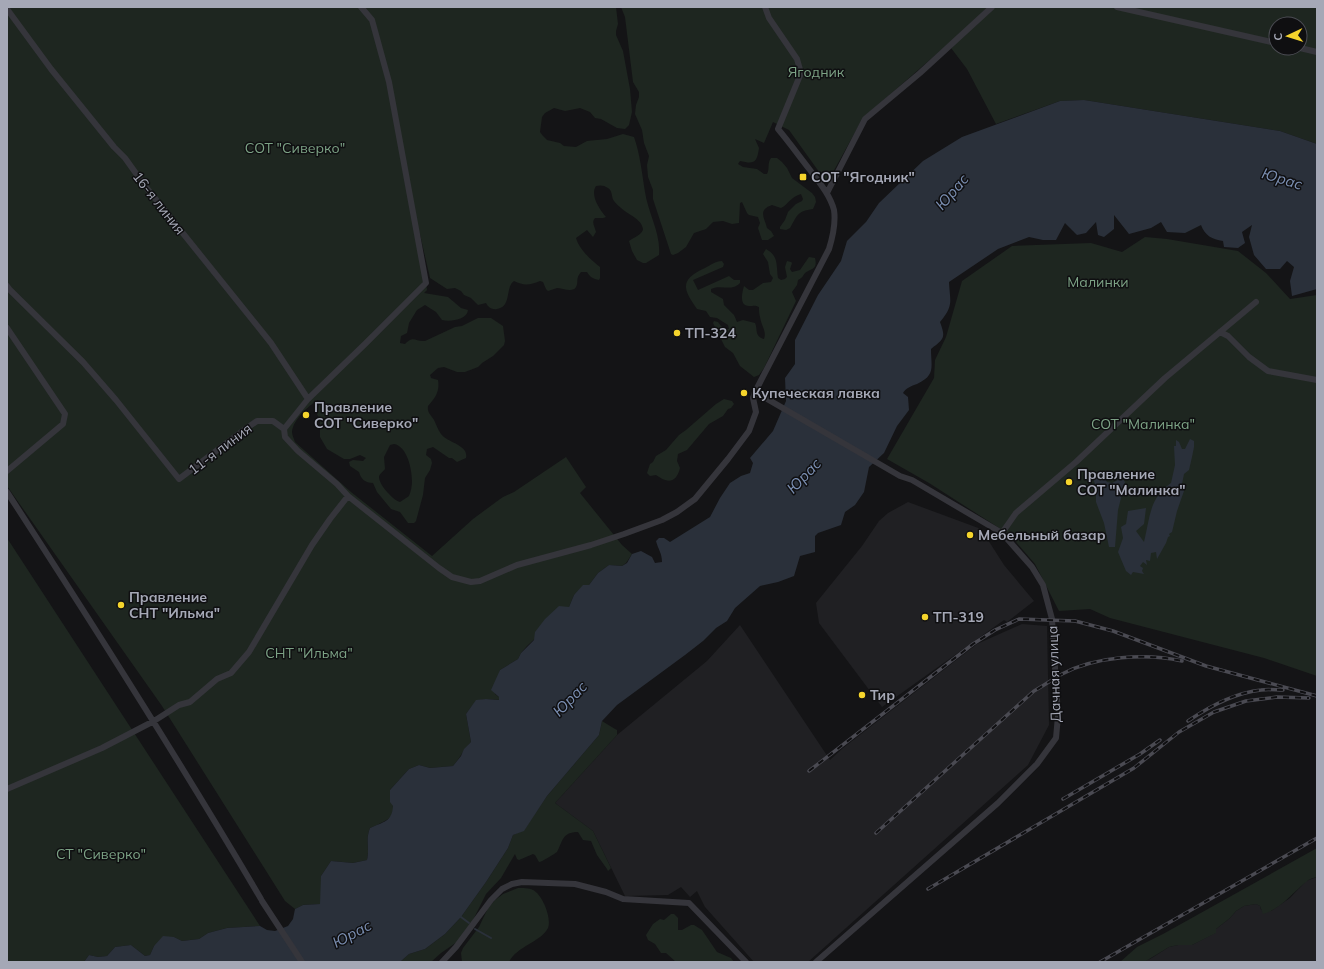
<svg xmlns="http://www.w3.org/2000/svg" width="1324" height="969" viewBox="0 0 1324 969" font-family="Mulish,sans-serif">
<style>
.built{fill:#202023}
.green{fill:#1e2620;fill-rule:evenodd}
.water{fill:#2a303a}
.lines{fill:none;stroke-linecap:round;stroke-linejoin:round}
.stream{stroke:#2a303a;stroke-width:2}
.minor{stroke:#35353b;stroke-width:6}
.rail-casing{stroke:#4a4a52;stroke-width:3.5}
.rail{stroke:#0f0f11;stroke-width:2;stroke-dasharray:6;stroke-linecap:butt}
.poi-dot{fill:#f5d42c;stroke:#0f0f11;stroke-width:1.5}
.labels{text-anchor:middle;stroke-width:3;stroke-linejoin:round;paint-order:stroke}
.park-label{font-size:14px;fill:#7ca285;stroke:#0f0f11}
.poi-label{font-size:14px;font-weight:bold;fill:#a5a8b6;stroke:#0f0f11;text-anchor:start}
.street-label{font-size:14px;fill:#a5a8b6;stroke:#0f0f11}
.water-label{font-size:15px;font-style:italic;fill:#7b8fb2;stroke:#0f0f11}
</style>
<rect width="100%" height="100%" fill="#141416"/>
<path class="built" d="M 908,502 L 981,529 L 1004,565 L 1034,601 L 1007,622 L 1004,620 L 882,707 L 819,623 L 816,603 L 862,546 L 879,521 L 888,513 Z
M 1022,624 L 1047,626 L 1049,725 L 1028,765 L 808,962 L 754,962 L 705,907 L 697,891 L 690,897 L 681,887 L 668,895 L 625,896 L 593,831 L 555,803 L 617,735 L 707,661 L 740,625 L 830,760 L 843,748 L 977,644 Z
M 1317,877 L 1317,962 L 1141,962 L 1150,959 L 1169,947 L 1178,945 L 1192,945 L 1215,933 L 1216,929 L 1230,918 L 1236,911 L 1244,906 L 1256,904 L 1260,906 L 1261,910 L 1271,911 L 1290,898 L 1306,881 Z"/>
<path class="green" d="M 7,7 L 616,7 L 618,24 L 616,31 L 616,35 L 623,51 L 630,89 L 632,112 L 629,125 L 625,129 L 617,128 L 601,119 L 595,118 L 590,112 L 580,108 L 565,111 L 554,108 L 545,113 L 542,117 L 540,132 L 543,136 L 547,140 L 560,143 L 564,146 L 576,147 L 587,141 L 607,139 L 623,134 L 634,137 C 640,154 642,173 645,192 C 648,213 661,233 659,255 L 646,263 L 643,263 L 637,260 L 632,251 L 629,241 C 633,238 643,234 643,229 C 642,219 627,214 621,208 C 619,206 616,204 614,201 C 611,197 613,191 608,188 C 604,185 600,185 596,186 C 590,195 599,209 606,217 L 603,218 L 595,218 C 591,223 595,227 596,232 L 593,237 L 587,230 L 576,238 C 579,249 591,260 600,267 L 600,278 L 599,280 C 593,279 590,277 587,272 L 581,272 C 575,279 579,282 576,287 C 573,293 562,288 557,288 C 554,289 551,290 548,291 L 546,289 L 543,282 L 540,281 C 530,285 524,286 514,281 C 505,287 512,307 497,309 C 492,310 488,307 486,303 L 478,305 L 471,298 L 464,295 L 461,291 L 455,288 L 447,289 L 430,278 L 419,230 L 427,290 L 424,293 L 448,297 L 461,308 L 468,310 C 467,320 450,322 442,320 L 436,312 L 425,305 L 417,310 L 409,323 L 407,333 L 401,336 L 400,343 L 405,344 C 414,335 415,342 425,341 L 455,327 L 462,326 L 478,318 L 491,318 L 503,326 L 505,341 L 504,345 L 493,356 L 482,363 L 478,367 L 465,372 L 457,372 L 444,367 L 438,368 L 430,375 L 431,378 L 438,380 C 440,392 435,398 428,406 C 427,413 431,415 434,420 C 436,424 438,430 441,434 C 448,443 469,445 466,458 L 457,462 L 452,458 L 449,458 L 433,447 L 427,449 L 426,455 L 431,459 L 432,463 L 430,470 L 425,478 L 423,495 L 416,521 L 414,523 L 408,523 L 400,512 L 391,509 L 377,492 L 373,483 C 365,483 361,479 359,472 L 350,466 L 349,462 L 353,460 L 363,461 L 366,458 L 360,455 L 350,459 L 344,459 L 327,449 L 320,437 L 320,420 L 317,414 L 319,404 L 318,400 C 308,406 293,420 292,432 C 292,435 294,439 295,442 L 351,492 L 432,556 L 473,519 L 496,502 L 503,497 L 514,492 L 566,457 L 586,487 L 580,493 L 622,545 L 632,554 L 626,563 L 622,566 L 609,565 L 598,573 L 589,585 L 574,595 L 569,607 L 527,646 L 521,653 L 518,659 L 500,670 L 495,694 L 499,697 L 500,700 L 486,699 L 476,701 L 466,714 L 471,742 C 464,749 460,758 453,766 L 430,768 L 419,765 L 409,769 L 390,790 C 396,817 395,817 370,828 C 365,841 370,847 367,860 L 353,863 L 331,861 L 321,876 L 321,904 L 303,905 L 295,909 L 285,901 L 162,706 L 7,486 ZM 394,444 C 407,446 412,469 412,481 C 412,486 411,491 409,496 L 400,502 C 393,500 379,485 379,477 C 379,474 383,472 385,469 L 384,457 L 390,445 Z
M 621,7 L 1317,7 L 1317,144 L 1280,131 L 1084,100 L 1060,101 L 996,124 L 967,69 L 948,44 L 863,118 L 827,183 L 789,130 L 773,122 L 764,143 L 755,139 L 759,148 C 757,164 753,164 740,161 L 738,164 L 743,167 L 757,169 L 764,174 L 767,174 C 770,169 767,163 771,158 L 777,158 L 782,162 L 787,168 L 792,178 L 812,193 L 815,197 L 816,202 L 813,209 C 796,211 797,217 790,228 L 786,230 L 780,229 L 780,227 L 785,220 L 788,212 L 796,204 L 802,201 L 803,199 L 801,194 C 789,198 789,204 781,208 L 772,205 C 757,210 765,219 767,228 L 771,231 L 774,236 L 768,240 L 762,240 L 758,228 L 760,223 L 758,217 L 749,215 L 747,213 L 742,202 L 740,203 L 739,223 L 732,224 L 723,221 L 713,222 L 706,229 L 694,233 L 686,247 L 678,253 L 673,255 L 671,254 L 653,199 L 653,190 L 648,177 L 647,165 L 649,156 L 644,143 L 642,130 L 635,114 L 636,105 L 639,97 L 639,92 L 633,82 L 625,17 ZM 1276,24 L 1300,24 L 1300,48 L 1276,48 Z
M 1145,237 L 1167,239 L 1238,251 L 1266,273 L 1290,299 L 1317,295 L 1317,676 L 1264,658 L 1110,618 L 1090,609 L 1059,611 L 1035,564 L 1010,535 L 929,483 L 887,459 L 934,378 L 935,360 L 946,337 L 962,281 L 1012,246 L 1091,243 L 1122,252 Z
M 766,249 C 779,256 776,265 778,278 L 781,280 L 785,279 L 787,277 L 785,267 L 787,261 L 791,262 L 792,263 L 790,269 L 792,272 L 800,270 L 809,257 L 815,258 C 818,270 811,268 805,273 C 803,276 802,278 798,280 L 797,285 L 792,292 L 796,301 L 764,368 L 759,375 L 754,377 L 740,366 L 733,353 L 725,347 L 713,323 L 714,321 L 718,322 L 721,326 L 727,329 L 729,329 L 728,325 L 717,318 L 710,317 L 706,311 L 697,309 C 683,289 679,280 705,268 C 711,265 715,261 722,261 L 724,264 L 723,267 L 693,280 L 698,290 L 729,276 L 734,280 L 740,280 L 740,283 C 732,292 721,284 711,289 L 711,292 L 723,299 L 724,305 L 734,315 L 737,322 L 743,320 L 755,323 C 758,329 754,336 764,339 C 767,332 761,325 760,317 C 759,314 759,310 759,307 C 755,305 754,306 749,306 C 739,306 742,293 744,286 L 749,290 L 753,290 L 763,283 L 771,282 L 773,278 L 770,274 L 768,262 L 763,254 Z
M 724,399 L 732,401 L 734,404 L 731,408 L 728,409 L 723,416 L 709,424 L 687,450 L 678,454 L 677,461 L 680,468 C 676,484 667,483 656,475 L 650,476 L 647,473 L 650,464 L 653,462 L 656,456 L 666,450 L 679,435 L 686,430 L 716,404 Z
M 7,538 L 260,926 L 227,928 L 208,933 L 199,939 L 182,941 L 174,937 L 154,946 L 150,955 L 145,956 L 131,945 L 115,947 L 107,956 L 98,957 L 89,955 L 84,962 L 7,962 Z
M 602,721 L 615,729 L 617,730 L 617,735 L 555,803 L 593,831 L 611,868 L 608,871 L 607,869 L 597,855 L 591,841 L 583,840 L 578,832 C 562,832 563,841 557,852 C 554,854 542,862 539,862 L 535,855 L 533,854 L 519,860 L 517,859 L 515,854 L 501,878 L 486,894 L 473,920 L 457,942 L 441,953 L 431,962 L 400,962 L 409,954 L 425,949 L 445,934 L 461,917 L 486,882 L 508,848 L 513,835 L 524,830 L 547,796 L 599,735 Z
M 1317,848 L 1317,877 C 1313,878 1309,879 1306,882 C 1292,893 1281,909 1263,914 L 1260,906 L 1256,904 L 1244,906 L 1236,911 L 1230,918 L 1216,929 L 1216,933 L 1192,945 L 1178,945 L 1169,947 L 1146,961 L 1141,962 L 1120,962 L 1137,947 L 1163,934 Z
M 518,888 C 522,888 529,888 533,890 C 542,894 552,918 548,928 C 541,942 517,946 509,962 L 462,962 L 461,953 L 463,948 L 479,927 L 488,908 L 495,900 L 503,894 Z
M 671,914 L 674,914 L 678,918 L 678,930 L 682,930 L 691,925 L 694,925 L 702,930 L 717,952 L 731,958 L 734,962 L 676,962 L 666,953 L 661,953 L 655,944 L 648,940 L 646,935 L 653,924 L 660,919 L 664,920 Z"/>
<path class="water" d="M 1084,100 L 1280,131 L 1317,144 L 1317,289 L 1292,296 L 1290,281 L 1294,267 L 1287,261 L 1280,269 L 1266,269 L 1254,255 L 1249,237 L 1252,225 L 1242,232 L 1245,243 L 1238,248 L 1224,247 L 1223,241 C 1212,239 1205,236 1201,225 L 1185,233 L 1167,232 L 1161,222 L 1151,228 L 1129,234 L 1114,215 L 1114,229 L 1104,237 L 1098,235 L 1096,222 L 1086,233 L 1077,235 L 1065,223 L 1056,240 L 1043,240 L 1029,237 L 998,249 L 949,282 C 950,302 954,305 940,322 C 946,338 944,339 931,349 C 931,367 936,375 917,384 C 911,386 906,388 903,393 L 908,397 L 909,410 L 897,426 L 884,453 L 869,467 L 864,492 L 855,505 L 845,512 L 841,525 L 818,533 L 815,536 L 815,552 L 800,556 L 794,576 L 778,582 L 760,586 L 735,608 L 727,621 L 716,628 L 703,641 L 685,655 L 617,705 L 602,721 L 599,735 L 547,796 L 524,831 L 513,835 L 508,848 L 486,882 L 461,917 L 445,934 L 425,949 L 409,954 L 400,962 L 84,962 L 89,955 L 98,957 L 107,956 L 115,947 L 131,945 L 145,956 L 150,955 L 154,946 L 163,936 L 174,937 L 182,941 L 199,939 L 208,933 L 227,928 L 260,926 L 267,930 L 275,931 L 288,926 L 293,919 L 295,909 L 303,905 L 320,904 L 321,876 L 331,861 L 353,863 L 367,860 C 370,847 365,841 370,828 C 383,822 392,822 393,806 L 390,802 L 390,790 L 409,769 L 419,765 L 430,768 L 453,766 L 461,756 L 464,749 L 471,742 L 466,714 L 476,700 L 486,699 L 499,700 L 499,697 L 491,690 L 500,670 L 518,659 L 521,653 L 534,640 L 535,632 L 545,619 L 559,606 L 569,607 L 574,595 L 583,585 L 589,585 L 598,573 L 609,565 L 622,566 L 627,563 L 632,554 L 641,551 L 652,557 L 655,563 L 662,562 C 662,553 658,549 656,541 L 659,538 L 664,538 L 670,542 L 710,517 L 720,498 L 730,483 L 741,476 L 750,473 L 753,463 L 750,458 L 773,431 L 786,401 L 785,378 L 795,364 L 795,340 L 818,295 L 841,261 L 847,241 L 866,222 L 879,203 L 923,161 L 962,137 L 1060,101 Z
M 1190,439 L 1194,441 L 1194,447 L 1192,457 L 1189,470 L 1184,474 L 1182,484 L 1184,491 L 1177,511 L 1172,532 L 1169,534 L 1170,536 L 1168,537 L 1166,543 L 1157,559 L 1156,552 L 1151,553 L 1150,561 L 1146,560 L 1147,565 L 1143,562 L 1140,566 L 1143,568 L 1142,571 L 1144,574 L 1133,572 L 1131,575 L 1126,571 L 1118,552 L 1123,538 L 1121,527 L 1126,524 L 1128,511 L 1146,508 L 1144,524 L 1136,531 L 1144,542 C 1150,518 1149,498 1171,483 L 1175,465 L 1174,446 L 1176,446 L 1176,440 L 1179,442 L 1182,449 L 1185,449 Z
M 1101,472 L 1107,482 L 1112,483 L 1122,478 L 1125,482 L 1118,510 L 1115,547 L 1109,547 L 1104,523 L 1096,502 L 1096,486 L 1093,479 Z"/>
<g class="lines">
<path class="stream" d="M 461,917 L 469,923
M 475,929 L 491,938"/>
<path class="minor" d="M 1117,7 L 1276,43
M 7,9 L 51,69 L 114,147 L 125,158 L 145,186 L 271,343 L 308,399
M 1300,48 L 1317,52
M 827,193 L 865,119 L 920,73 L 992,7
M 7,286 L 10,290 L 83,362 L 116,400 L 179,479 L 244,430 L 257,421 L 273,421 L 284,429
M 7,328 L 65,414 L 63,424 L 7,471
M 1220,332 L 1228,336 L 1249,357 L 1268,371 L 1317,380
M 755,392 L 900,476 L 912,480 L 1002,533 L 1032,567 L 1043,585 L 1052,619 L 1058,716 L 1056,738 L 1037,764 L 998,803 L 816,962
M 7,492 C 94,626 180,761 261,899
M 348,496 L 337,484 L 298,451 L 285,437 L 284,429 L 308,399 L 365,344 L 426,283 L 389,82 L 372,20 L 361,7
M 1002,533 L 1016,513 L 1076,462 L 1165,378 L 1256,302
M 7,789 L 102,748 L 154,721 L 179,705 L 190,702 L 217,679 L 231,673 L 249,652 L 312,545 L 330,519 L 348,496 L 439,568 L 452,577 L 471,582 L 480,581 L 517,565 L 591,545 L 624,534 L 662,520 L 677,512 L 695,499 L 728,459 L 749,431 L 756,412 L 753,398 L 755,392 L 829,249 C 833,236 836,223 834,210 C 830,195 819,182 810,170 C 799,156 789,142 778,129 L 801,73 L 797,59 L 769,18 L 765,7
M 262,901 L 302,962
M 442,962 L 456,947 L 491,900 L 502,889 L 512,884 L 522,882 L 575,884 L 606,892 L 623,899 L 689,903 L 746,962"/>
<defs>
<path id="rail" d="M 1188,721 C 1210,706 1234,693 1261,690 C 1268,689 1276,690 1283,690
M 809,771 L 973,644 L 995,630 L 1019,619 L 1075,621 L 1113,631 L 1206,666 L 1317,696
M 1063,799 L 1140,754 L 1160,740
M 876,833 L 1034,691 C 1043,686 1053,679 1062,674 C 1096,656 1146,653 1182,661
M 928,889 L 1134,768 L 1179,732 L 1214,712 L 1246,701 L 1277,697 L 1309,698
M 1100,962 L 1317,838"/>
</defs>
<use href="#rail" class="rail-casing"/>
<use href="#rail" class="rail"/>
</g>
<g class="poi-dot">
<rect x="799" y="173" width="8" height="8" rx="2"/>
<circle cx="677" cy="333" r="4"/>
<circle cx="744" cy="393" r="4"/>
<circle cx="306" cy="415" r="4"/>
<circle cx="1069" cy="482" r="4"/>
<circle cx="970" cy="535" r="4"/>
<circle cx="121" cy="605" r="4"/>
<circle cx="925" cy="617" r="4"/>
<circle cx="862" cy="695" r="4"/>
</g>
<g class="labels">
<g class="park-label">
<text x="816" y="77">Ягодник</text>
<text x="295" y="153">СОТ "Сиверко"</text>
<text x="1098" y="287">Малинки</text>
<text x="1143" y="429">СОТ "Малинка"</text>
<text x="309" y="658">СНТ "Ильма"</text>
<text x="101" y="859">СТ "Сиверко"</text>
</g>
<g class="poi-label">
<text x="811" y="182">СОТ "Ягодник"</text>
<text x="685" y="338">ТП-324</text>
<text x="752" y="398">Купеческая лавка</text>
<text x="314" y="412">Правление<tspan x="314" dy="16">СОТ "Сиверко"</tspan></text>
<text x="1077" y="479">Правление<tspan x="1077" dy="16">СОТ "Малинка"</tspan></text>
<text x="978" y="540">Мебельный базар</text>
<text x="129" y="602">Правление<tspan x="129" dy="16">СНТ "Ильма"</tspan></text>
<text x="933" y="622">ТП-319</text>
<text x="870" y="700">Тир</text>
</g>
<g class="street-label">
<text transform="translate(159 203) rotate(52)" y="5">16-я линия</text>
<text transform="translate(220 449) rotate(-37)" y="5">11-я линия</text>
<text transform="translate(1054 674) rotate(-92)" y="5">Дачная улица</text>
</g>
<g class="water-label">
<text transform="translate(1282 179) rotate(17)" y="5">Юрас</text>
<text transform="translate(952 192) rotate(-49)" y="5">Юрас</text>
<text transform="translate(804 476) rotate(-46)" y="5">Юрас</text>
<text transform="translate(570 699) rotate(-46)" y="5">Юрас</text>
<text transform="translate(352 934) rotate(-28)" y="5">Юрас</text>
</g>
</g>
<rect width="1324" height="969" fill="none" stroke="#a5a8b6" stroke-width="16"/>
<g transform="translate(1288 36) rotate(266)"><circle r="19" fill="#0f0f11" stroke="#4b4c53"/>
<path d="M0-3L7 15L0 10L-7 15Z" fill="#f5d42c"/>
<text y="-6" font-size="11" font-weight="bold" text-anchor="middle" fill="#a5a8b6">С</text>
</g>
</svg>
